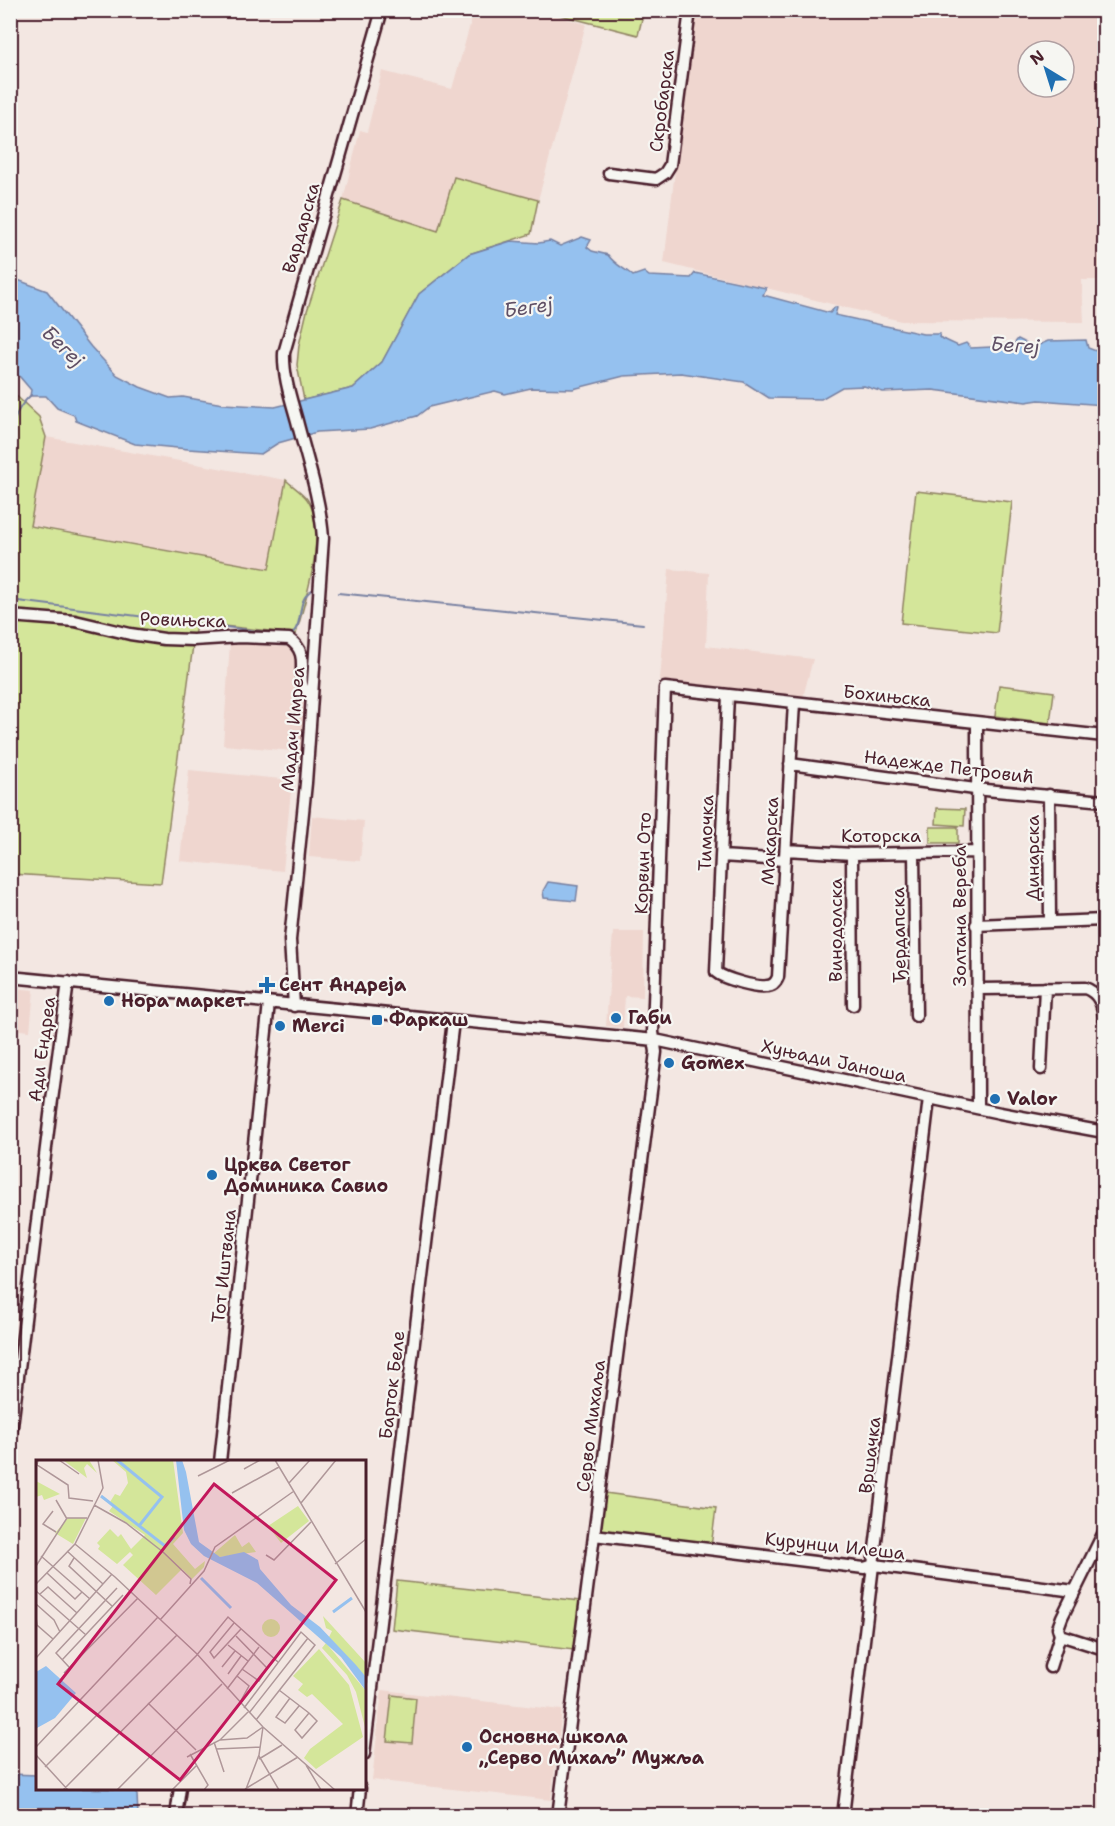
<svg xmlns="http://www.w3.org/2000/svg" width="1115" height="1826" viewBox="0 0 1115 1826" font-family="'Shantell Sans',sans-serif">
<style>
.built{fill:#efd6cf;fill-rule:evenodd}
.green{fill:#d4e69a;stroke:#8f8262;stroke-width:1.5}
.water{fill:#95c1ef;stroke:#7780a1;stroke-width:1.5}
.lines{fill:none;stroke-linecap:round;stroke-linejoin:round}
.stream{stroke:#7780a1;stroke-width:2}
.minor-casing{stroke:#4a1f2b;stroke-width:15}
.minor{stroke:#f6f6f2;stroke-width:10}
.poi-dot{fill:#1f6fb2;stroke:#f6f6f2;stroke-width:2}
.labels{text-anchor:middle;stroke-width:4.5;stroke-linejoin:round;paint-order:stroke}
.street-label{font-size:18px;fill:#4a1f2b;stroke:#f6f6f2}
.poi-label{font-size:18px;font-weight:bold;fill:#4a1f2b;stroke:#f6f6f2;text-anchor:start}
.water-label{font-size:20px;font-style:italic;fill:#605066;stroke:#f6f6f2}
.inset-river{fill:none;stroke:#95c1ef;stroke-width:3}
.inset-road{fill:none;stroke:#af9799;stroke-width:1.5}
.view{fill:#c2185b;fill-opacity:0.15;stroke:#c2185b;stroke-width:3}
.inset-edge{fill:none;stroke:#4a1f2b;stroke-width:3}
</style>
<rect width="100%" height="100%" fill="#f3e7e2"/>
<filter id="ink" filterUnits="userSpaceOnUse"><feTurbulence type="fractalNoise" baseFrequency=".0167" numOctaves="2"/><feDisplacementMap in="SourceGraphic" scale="12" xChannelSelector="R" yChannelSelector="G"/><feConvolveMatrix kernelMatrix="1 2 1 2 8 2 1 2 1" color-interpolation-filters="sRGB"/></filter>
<g filter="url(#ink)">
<path class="built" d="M 474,11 L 537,11 L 586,24 L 538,200 L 454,177 L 439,231 L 343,200 L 360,130 L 367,132 L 382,71 L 452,89 Z
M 694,11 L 1104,11 L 1104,280 L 1082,280 L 1084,322 L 901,321 L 664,263 ZM 1028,51 L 1064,51 L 1064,87 L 1028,87 Z
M 46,437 L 286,480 L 270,569 L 30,525 Z
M 669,569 L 709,573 L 706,646 L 813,659 L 803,697 L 718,687 L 677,686 L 660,680 Z
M 230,643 L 297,648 L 301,689 L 303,698 L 310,704 L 304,752 L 223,745 Z
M 189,770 L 292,780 L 283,871 L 180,861 Z
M 312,816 L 364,821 L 360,861 L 309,857 Z
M 613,932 L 644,932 L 643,997 L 625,996 L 623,1028 L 606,1026 Z
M 13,988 L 34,990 L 30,1031 L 11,1029 Z
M 382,1690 L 562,1710 L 551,1800 L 372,1780 Z"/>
<path class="green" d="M 544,11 L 644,10 L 644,11 L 638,35 Z
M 454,177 L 538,200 L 531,234 L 469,254 L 419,294 L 382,362 L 353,388 L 304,400 L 297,365 L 299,345 L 307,311 L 343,200 L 438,231 Z
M 10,390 L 39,417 L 46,437 L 30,526 L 269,569 L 286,480 C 292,486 302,492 307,499 C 329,530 305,601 296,634 L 196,623 L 161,883 L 11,874 Z
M 916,491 L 1012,502 L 997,633 L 901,623 Z
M 999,685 L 1054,692 L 1050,723 L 995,716 Z
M 937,808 L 965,809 L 964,826 L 936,824 Z
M 930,827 L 958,827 L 958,843 L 930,843 Z
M 605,1493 L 716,1508 L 711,1547 L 600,1532 Z
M 397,1581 L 580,1601 L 574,1650 L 392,1629 Z
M 392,1695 L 416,1698 L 412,1743 L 387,1741 Z"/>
<path class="water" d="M 582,237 L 591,240 L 587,247 L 592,251 L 608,255 C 615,265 624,268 633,276 L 644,272 L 649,276 L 691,278 L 695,273 L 766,288 L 763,295 L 830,313 L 835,307 L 837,308 L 835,315 L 923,334 L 940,334 L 939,337 L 958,346 L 966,343 L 971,348 L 1012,346 L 1018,339 L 1034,347 L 1048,341 L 1086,340 L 1088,348 L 1104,354 L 1104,405 L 1039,400 L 1026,402 L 933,390 L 883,392 L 864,386 L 842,387 L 821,399 L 769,398 L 744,382 L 681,373 L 624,376 L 573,389 L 531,388 L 505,394 L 495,391 L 429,407 L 417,416 L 370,429 L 317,432 L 278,443 L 261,454 L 188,449 L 135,444 L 76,421 L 74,415 L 57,408 L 46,396 L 30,396 L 31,390 L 19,376 L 11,373 L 10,277 L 47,291 L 91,347 L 117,375 L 140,387 L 170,398 L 183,397 L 223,404 L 275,407 L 353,388 L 382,362 L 419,294 L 469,254 L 511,241 L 539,243 L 550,241 L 560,246 Z
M 548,882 L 578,886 L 576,901 L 544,898 L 543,891 Z
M 10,1774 L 37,1775 L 38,1788 L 132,1789 L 137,1795 L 138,1815 L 11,1815 Z"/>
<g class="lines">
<path class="stream" d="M 12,431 C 15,415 19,406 31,395
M 338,593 L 643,624
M 10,600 L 273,633
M 287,634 L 292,634 C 305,621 295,601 312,590"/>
<defs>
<path id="minor" d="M 609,173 L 656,179 L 665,173 L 670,165 L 690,10
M 10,616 L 75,621 L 130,634 L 164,639 L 193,640 L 241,637 L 289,639 C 315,656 291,681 309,696 L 312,696
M 728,695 L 716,972 C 724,979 757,988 767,986 C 773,986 776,982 778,977 L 794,703
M 977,723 L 978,1108
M 790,764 L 975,789 L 1104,801
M 1049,795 L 1050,921
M 786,850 L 852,854 L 976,852
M 914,853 L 916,1016
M 852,854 L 853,1005
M 721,856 L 785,860
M 976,925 L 1104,920
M 10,977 L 655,1040 L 1000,1113 L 1104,1132
M 977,989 L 1085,988 C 1099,993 1103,1005 1104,1019
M 294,1006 L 290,940 L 306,783 L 323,538 C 320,498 307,460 297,421 C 291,399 283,376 284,353 L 382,10
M 1041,1069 L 1045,988
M 10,1442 L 50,1115 L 68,982
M 220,1462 L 269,1003
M 594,1535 L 864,1568 L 874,1565 L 1074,1591
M 1060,1635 L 1104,1649
M 1050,1667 L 1060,1635 L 1058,1628 L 1062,1617 L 1104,1532
M 364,1754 L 453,1021
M 176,1816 L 180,1788
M 357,1816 L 360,1788
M 558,1816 L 656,1052 L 653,1032 L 665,688 L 1104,736
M 843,1816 L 929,1098"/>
</defs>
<use href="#minor" class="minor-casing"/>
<use href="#minor" class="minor"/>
</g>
</g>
<g class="poi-dot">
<path d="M264 976h6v6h6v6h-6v6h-6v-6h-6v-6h6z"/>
<circle cx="109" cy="1001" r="6"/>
<circle cx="616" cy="1018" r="6"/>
<rect x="371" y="1014" width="12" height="12" rx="3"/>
<circle cx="280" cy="1026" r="6"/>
<circle cx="669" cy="1063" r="6"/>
<circle cx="995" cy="1099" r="6"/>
<circle cx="212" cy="1175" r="6"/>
<circle cx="467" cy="1747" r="6"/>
</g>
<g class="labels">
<g class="street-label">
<text transform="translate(662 101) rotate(-83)" y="6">Скробарска</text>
<text transform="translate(301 228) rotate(-74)" y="6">Вардарска</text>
<text transform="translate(183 620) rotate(2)" y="6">Ровињска</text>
<text transform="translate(887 696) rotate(6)" y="6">Бохињска</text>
<text transform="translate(293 729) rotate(-85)" y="6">Мадач Имреа</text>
<text transform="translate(949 767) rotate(7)" y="6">Надежде Петровић</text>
<text transform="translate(706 833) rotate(-88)" y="6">Тимочка</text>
<text x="881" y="842">Которска</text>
<text transform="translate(770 841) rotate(-87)" y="6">Макарска</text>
<text transform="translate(1033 858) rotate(-90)" y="6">Динарска</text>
<text transform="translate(643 863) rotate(-88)" y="6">Корвин Ото</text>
<text transform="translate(960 916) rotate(-90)" y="6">Золтана Вереба</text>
<text transform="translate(836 930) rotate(-90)" y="6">Винодолска</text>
<text transform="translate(899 935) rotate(-91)" y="6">Ђердапска</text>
<text transform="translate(42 1049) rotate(-82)" y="6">Ади Ендреа</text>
<text transform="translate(834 1061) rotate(12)" y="6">Хуњади Јаноша</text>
<text transform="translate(224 1266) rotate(-84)" y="6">Тот Иштвана</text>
<text transform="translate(392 1385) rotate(-83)" y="6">Барток Беле</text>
<text transform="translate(591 1426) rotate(-83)" y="6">Серво Михаља</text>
<text transform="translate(870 1455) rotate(-83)" y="6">Вршачка</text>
<text transform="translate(835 1546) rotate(6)" y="6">Курунци Илеша</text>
</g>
<g class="poi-label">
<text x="279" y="991">Сент Андреја</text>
<text x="121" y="1007">Нора маркет</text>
<text x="628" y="1024">Габи</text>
<text x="389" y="1026">Фаркаш</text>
<text x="292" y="1032">Merci</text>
<text x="681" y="1069">Gomex</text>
<text x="1007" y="1105">Valor</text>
<text x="224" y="1171">Црква Светог<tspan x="224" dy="21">Доминика Савио</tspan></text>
<text x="479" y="1743">Основна школа<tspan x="479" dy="21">„Серво Михаљ” Мужља</tspan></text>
</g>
<g class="water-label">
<text transform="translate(528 307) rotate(-8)" y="7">Бегеј</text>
<text transform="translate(1015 345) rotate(4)" y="7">Бегеј</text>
<text transform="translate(63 346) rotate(44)" y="7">Бегеј</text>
</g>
</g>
<g transform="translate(36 1460)">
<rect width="330" height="330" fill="#f3e7e2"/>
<path d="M 27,0 L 53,0 L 61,13 L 51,4 L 48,8 L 51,18 ZM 76,0 L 137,0 L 147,73 L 137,84 L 159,109 L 169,101 L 168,107 L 156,119 L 146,109 L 120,135 L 87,105 L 97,95 L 94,92 L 81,104 L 62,89 L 64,86 L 61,83 L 74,69 L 82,77 L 85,74 L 95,89 L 109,75 L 73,51 L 77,46 L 74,42 L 79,34 L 84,36 L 92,23 L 90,12 ZM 0,21 L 24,34 L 8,40 L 6,35 L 0,37 ZM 262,46 L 273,61 L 245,83 L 232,66 ZM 32,58 L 50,58 L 37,84 L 19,73 ZM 199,75 L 206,87 L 213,82 L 220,92 L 184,97 L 177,94 ZM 287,156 L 330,203 L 330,217 L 293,177 L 296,171 L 290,168 ZM226 168a9 9 0 1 1 18 0a9 9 0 1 1-18 0ZM 290,183 L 330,231 L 330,271 L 320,232 L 311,215 L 286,188 ZM 283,189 L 313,225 L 327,277 L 280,309 L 268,298 L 274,289 L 307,264 L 276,234 L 271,237 L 262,230 L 267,224 L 257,216 Z" fill="#d4e69a"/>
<path d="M 140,0 L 146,0 L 150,12 L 163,82 L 184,97 L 208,92 L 222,100 L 224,109 L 255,145 L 284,167 L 320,205 L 330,217 L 330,231 L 305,197 L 221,123 L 168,96 L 155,84 L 148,70 ZM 10,206 L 40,233 L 19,258 L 1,268 L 0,212 Z" fill="#95c1ef"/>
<path class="inset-river" d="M 81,0 L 126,37 L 103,66M 65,36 L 129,86 L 138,77M 165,118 L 195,148M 297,152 L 316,138"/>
<path class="inset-road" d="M 2,0 L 1,5 L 32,25 L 33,38 L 57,41M 23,0 L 43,14M 239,0 L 330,152M 208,9 L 224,0M 162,16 L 194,0M 253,23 L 274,0M 196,33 L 243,7M 20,40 L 31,59M 265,43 L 300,0M 58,45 L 90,63 L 127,92 L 155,119 L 154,124M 17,51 L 7,64 L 20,72M 39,84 L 79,117 L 161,194 L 227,267 L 299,330M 31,91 L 67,124M 230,95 L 238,100 L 275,62M 5,96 L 54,139M 38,98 L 33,106 L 76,146M 299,104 L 330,79M 0,106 L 31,58 L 51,58M 11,113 L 39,139 L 46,132M 0,124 L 39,84 L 67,28 L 62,0M 0,131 L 50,175M 4,134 L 12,127 L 41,153M 0,144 L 18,160 L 24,172M 0,157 L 1,165 L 17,179M 124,160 L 168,111 L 179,87 L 258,31M 198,163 L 174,192 L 178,198 L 205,169M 200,176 L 231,208 L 223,221 L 206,209M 192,185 L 212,201M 0,198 L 76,114M 26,200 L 87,135M 33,207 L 20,193 L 81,128M 186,207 L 199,191M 28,213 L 102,138M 192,214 L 205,196M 201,216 L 213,226 L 203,244M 191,229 L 223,187M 243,230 L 273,253 L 281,261 L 266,278 L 259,270 L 273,253M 254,238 L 240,257 L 249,263 L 263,246M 112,243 L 160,290M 208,248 L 265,172 L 279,185 L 220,260M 213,253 L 272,178M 184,280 L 211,278 L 227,267M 178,282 L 188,312M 0,287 L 122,157M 180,289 L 224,287M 154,294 L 172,325 L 168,330M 0,295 L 32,330M 223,296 L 243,330M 151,297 L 184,280 L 212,252M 223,299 L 246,285M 270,305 L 285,330M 9,307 L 141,175M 209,329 L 262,297M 210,329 L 223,295 L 227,267M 27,330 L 160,196 L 192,157 L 242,202M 81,330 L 186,224M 136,330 L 161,305"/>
<path class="view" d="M 178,24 L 300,120 L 144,320 L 22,224 Z"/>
<rect width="330" height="330" class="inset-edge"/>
</g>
<rect width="1115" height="1826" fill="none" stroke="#f6f6f2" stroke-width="36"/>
<rect x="18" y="18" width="1079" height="1790" fill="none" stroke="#4a1f2b" stroke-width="2" filter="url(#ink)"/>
<g transform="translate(1046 69) rotate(322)"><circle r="28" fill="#f6f6f2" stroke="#b1a0a2" stroke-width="1.5"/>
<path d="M0-4.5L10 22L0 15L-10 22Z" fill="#1f6fb2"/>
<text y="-9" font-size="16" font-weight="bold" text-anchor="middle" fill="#4a1f2b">N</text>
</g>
</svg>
